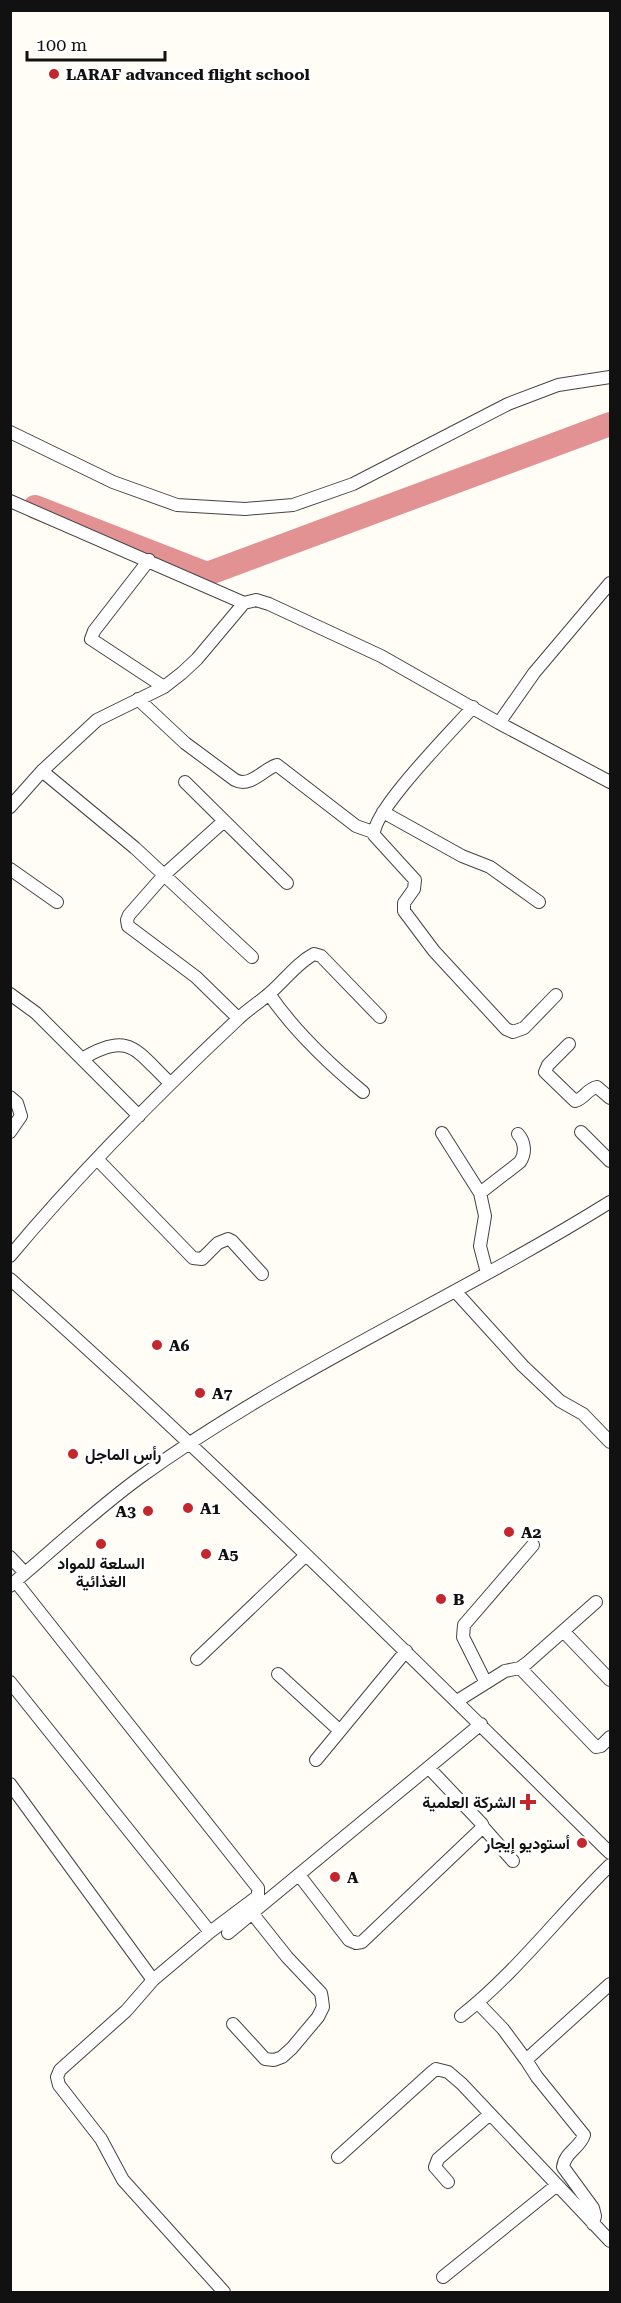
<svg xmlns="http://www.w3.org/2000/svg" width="621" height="2303" viewBox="0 0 621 2303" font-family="'Roboto Serif',Vazirmatn,serif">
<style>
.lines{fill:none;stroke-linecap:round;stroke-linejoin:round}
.taxiway{stroke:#e29292;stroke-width:24}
.minor-casing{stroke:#444;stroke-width:14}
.minor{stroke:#fff;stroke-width:12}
.poi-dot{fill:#c4262e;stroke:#fff;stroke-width:2}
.labels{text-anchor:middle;stroke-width:6;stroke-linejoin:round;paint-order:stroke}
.poi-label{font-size:16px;font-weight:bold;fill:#111;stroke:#fff;text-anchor:start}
</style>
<rect width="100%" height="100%" fill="#fffdf5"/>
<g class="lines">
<path class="taxiway" d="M 35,507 L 207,574 L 610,424"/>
<defs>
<path id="minor" d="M 10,432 L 113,482 L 177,505 L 245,509 L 293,505 L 353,484 L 508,404 L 558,385 L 610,377
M 10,501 L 244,603
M 149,560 L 94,631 L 91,639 L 164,687
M 138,699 L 185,743 L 235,780 C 251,788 263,769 277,765 L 356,826 L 373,832
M 473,707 C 454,729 372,811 374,835 L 415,880 L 414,889 L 404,903 L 404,911 L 434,951 L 506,1029 L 513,1032 L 524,1028 L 556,995
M 499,723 L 534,673 L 610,583
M 42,771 L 135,848 L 252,957
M 185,782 L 287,883
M 10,807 L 42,771 L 97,720 L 164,687 L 182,673 L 197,659 L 244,603 L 256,600 L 269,604 L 381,656 L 499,723 L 610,782
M 383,812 L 462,856 L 490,867 L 539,902
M 224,821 L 164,875 L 129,915 L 127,920 L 128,926 L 196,977 L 238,1018
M 10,869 L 57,902
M 10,994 L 36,1013 L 139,1116
M 269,994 C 295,1032 328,1063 363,1092
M 569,1044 L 548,1065 L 545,1072 L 575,1101 C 584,1099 587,1089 597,1087 L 610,1098
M 82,1059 C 130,1030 136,1051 170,1083
M 10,1097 L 17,1103 L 21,1116 L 10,1132
M 581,1132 L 610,1161
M 442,1133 L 480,1193 L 485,1216 L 480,1246 L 487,1273
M 98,1160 L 193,1258 L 202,1259 L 218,1243 L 228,1239 L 232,1241 L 262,1274
M 480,1193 L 520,1162 C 526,1153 525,1142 518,1134
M 10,1256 C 80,1172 158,1094 238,1019 C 248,1009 260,1002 270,993 C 285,980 297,963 314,954 L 321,956 L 380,1017
M 10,1279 C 217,1463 413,1659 610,1853
M 455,1291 L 523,1366 L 560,1401 L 583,1414 L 610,1442
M 10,1557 L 25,1573
M 16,1582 L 258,1888 L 258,1896 L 210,1932 L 153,1980
M 10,1586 C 53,1550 94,1511 139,1478 C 287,1371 456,1298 610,1202
M 563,1631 L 610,1680
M 197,1659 L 306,1555
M 520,1668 L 596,1747 L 601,1746 L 610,1737
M 278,1674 L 340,1731
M 10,1682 L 210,1932
M 486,1683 L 463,1637 L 464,1625 L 533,1545
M 457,1701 L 505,1671 L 520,1668 L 527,1663 L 596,1602
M 316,1760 L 406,1651
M 10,1784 L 153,1980 L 126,2011 L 60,2070 L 57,2077 L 59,2085 L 101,2139 L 123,2180 L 224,2292
M 483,1827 L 513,1861
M 299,1875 L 349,1940 L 356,1943 L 362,1942 L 483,1827 L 482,1824 L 429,1768
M 228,1933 L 481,1724
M 478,2003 L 503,2029 L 526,2060
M 461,2016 C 516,1973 560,1914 610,1865
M 233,2024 L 265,2059 L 274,2060 L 282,2057 L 292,2048 L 318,2017 L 323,2007 L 322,1999 L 321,1993 L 287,1957 L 252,1913
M 338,2157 L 431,2073 L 436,2069 L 448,2072 L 462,2084 L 610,2241
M 448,2182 L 435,2167 L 438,2159 L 490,2114
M 593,2224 L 595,2216 L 593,2208 L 563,2167 C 565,2152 580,2148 584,2135 L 537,2077 L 526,2060 L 610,1984
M 443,2277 L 557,2185"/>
</defs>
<use href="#minor" class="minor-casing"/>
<use href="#minor" class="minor"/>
</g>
<g class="poi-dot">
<circle cx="54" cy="74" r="6"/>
<circle cx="157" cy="1345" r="6"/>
<circle cx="200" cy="1393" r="6"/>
<circle cx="73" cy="1454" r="6"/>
<circle cx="188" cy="1508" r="6"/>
<circle cx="148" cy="1511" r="6"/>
<circle cx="509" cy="1532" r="6"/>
<circle cx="101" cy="1544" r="6"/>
<circle cx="206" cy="1554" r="6"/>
<circle cx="441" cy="1599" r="6"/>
<path d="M525 1793h6v6h6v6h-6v6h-6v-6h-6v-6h6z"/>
<circle cx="582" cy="1843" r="6"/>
<circle cx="335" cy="1877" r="6"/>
</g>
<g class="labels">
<g class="poi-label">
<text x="66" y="80">LARAF advanced flight school</text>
<text x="169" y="1351">A6</text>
<text x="212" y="1399">A7</text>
<text x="85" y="1460">رأس الماجل</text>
<text x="200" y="1514">A1</text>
<text x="136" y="1517" text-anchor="end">A3</text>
<text x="521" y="1538">A2</text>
<text x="218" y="1560">A5</text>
<text x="101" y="1569" text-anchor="middle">السلعة للمواد<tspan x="101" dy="18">الغذائية</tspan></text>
<text x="453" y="1605">B</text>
<text x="516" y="1808" text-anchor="end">الشركة العلمية</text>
<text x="570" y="1849" text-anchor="end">أستوديو إيجار</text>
<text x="347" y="1883">A</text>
</g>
</g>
<rect width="621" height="2303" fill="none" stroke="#111111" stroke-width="24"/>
<path d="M27 51v9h138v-9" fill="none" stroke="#111111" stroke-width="3"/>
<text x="36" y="51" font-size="18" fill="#111111" stroke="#ffffff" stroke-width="4.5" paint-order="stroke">100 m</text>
</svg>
